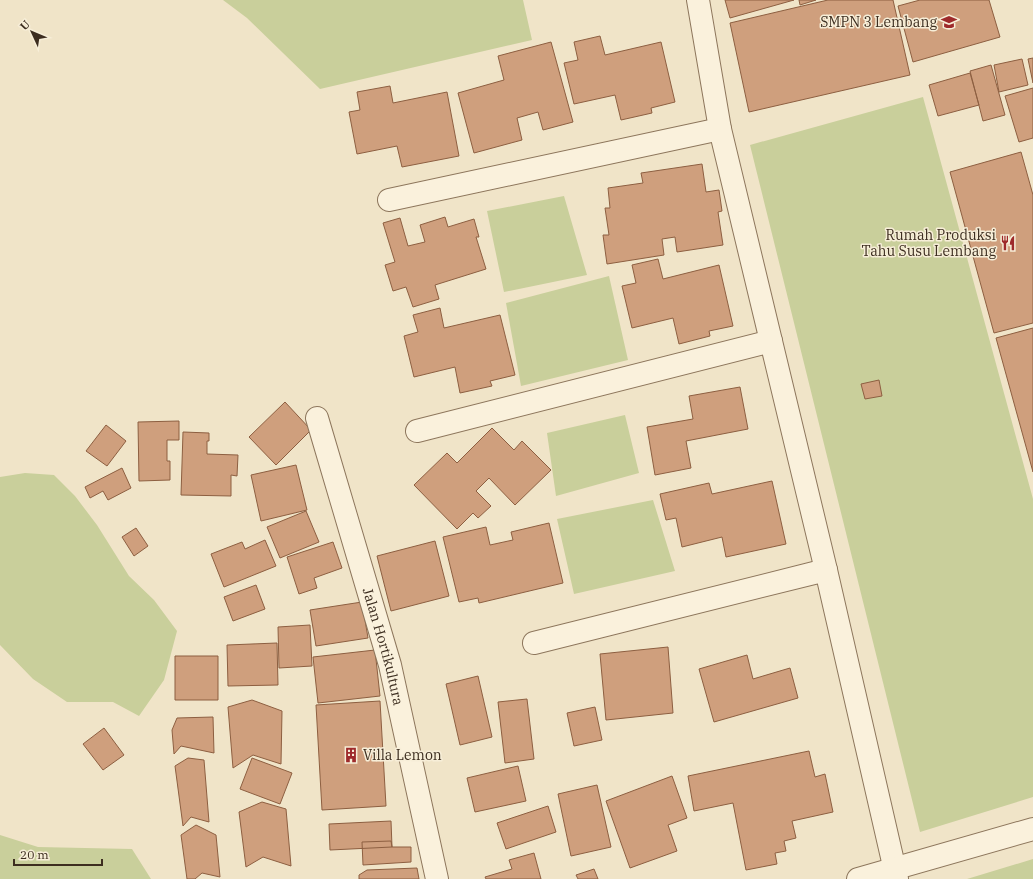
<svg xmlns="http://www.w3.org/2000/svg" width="1033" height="879" viewBox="0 0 1033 879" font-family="'IBM Plex Serif',serif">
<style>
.green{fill:#c9cf9b}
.building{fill:#cf9f7d;stroke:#8d5f41}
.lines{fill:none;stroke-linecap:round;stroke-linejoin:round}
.minor-casing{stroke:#8d765c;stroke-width:24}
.minor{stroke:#faf1dc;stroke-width:22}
.labels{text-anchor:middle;stroke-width:3;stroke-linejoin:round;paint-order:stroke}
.poi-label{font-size:14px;fill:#3d2e20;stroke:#f7eed8;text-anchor:end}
.street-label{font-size:14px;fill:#3d2e20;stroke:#f7eed8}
</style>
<rect width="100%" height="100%" fill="#f0e4c8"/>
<path class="green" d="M 223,0 L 523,0 L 532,40 L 320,89 L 247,18 Z
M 923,97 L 1033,499 L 1033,797 L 920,832 L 750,145 Z
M 564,196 L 587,275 L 504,292 L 487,211 Z
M 609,276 L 628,360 L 521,386 L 506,303 Z
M 625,415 L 639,473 L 556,496 L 547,433 Z
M 25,473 L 54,475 L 75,496 L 97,525 L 129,576 L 154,600 L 177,631 L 164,680 L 139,716 L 113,702 L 67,702 L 33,679 L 0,645 L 0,477 Z
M 653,500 L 675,571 L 574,594 L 557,519 Z
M 0,835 L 38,847 L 132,849 L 151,879 L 0,879 Z
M 1033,859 L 1033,879 L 967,879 Z"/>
<path class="building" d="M 725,0 L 794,0 L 730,18 Z
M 799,0 L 816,0 L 800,5 Z
M 828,0 L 893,0 L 910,75 L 749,112 L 730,23 Z
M 920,0 L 989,0 L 1000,37 L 913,62 L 898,6 Z
M 600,36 L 605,55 L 661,42 L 675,102 L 651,108 L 652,113 L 621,120 L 615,95 L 574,104 L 564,63 L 578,60 L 574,42 Z
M 551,42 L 573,122 L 543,130 L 538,112 L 517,118 L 522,140 L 474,153 L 458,93 L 504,80 L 498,56 Z
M 1033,58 L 1033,83 L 1028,59 Z
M 1022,59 L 1028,85 L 999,92 L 994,65 Z
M 991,65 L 1005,115 L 983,121 L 970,71 Z
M 970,73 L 979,105 L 938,116 L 929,85 Z
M 390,86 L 393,103 L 447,92 L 459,156 L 402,167 L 397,146 L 357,154 L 349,112 L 360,110 L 357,92 Z
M 1033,88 L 1033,138 L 1019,142 L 1005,96 Z
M 1021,152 L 1033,195 L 1033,323 L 994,333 L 950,172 Z
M 702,164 L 706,192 L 719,190 L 722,211 L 718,212 L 723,245 L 677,252 L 675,237 L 662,239 L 664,255 L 607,264 L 603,235 L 609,235 L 605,208 L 610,208 L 608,188 L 643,183 L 641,173 Z
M 445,217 L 448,227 L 474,219 L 479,237 L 476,237 L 486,269 L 435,285 L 439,299 L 413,307 L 406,287 L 393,291 L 385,265 L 395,262 L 383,223 L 400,218 L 408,246 L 425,242 L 420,225 Z
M 658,259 L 663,279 L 719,265 L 733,326 L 709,331 L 710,336 L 679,344 L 673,318 L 632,328 L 622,286 L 636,283 L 632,265 Z
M 440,308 L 444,328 L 500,315 L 515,375 L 490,381 L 492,386 L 460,393 L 455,367 L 414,377 L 404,336 L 418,332 L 413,315 Z
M 1033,328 L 1033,472 L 996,338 Z
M 879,380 L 882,396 L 865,399 L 861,384 Z
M 740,387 L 748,429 L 686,441 L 691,468 L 655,475 L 647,427 L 693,419 L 689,396 Z
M 285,402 L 311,430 L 276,465 L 249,437 Z
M 179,421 L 179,440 L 167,440 L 167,461 L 170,461 L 170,480 L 139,481 L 138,422 Z
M 106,425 L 126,441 L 107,466 L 86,451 Z
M 492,428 L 514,450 L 522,441 L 551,470 L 515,505 L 489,478 L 476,491 L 491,506 L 478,518 L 473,513 L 457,529 L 414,485 L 447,453 L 457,463 Z
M 183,432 L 209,433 L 209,441 L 207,441 L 207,454 L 238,455 L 237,476 L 231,475 L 231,496 L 181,495 Z
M 296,465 L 307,510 L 261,521 L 251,475 Z
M 122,468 L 131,488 L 108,500 L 103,491 L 90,498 L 85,487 Z
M 772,481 L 786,544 L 726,557 L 722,537 L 682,547 L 676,518 L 666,520 L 660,494 L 709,483 L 712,494 Z
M 306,511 L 319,542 L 280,558 L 267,527 Z
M 549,523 L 563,583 L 479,603 L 478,598 L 459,602 L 443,537 L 486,527 L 490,545 L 513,540 L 511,532 Z
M 136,528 L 148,546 L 134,556 L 122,537 Z
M 265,540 L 276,566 L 224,587 L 211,554 L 242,542 L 245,549 Z
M 435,541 L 449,596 L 391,611 L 377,556 Z
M 333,542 L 342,568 L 314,578 L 317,588 L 299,594 L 287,557 Z
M 256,585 L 265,609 L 233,621 L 224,597 Z
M 362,602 L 368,638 L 316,646 L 310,610 Z
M 310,625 L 312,666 L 279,668 L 278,627 Z
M 277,643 L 278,685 L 228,686 L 227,645 Z
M 668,647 L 673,713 L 606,720 L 600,654 Z
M 375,650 L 380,696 L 318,703 L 313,657 Z
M 747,655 L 753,679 L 790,668 L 798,698 L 714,722 L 699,669 Z
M 175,656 L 218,656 L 218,700 L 175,700 Z
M 478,676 L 492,737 L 460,745 L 446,684 Z
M 527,699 L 534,759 L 505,763 L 498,702 Z
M 252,700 L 282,711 L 281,764 L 253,755 L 233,768 L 228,707 Z
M 380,701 L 386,806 L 322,810 L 316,705 Z
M 595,707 L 602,740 L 574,746 L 567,713 Z
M 213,717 L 214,753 L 181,746 L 174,754 L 172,730 L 177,718 Z
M 104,728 L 124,755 L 103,770 L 83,744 Z
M 809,751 L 815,777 L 825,774 L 833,812 L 792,821 L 796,838 L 784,841 L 786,851 L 775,853 L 777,864 L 746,870 L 733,803 L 694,811 L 688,776 Z
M 188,758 L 204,760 L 209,822 L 191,817 L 183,826 L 175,766 Z
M 252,758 L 292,773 L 280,804 L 240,789 Z
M 518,766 L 526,801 L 475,812 L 467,778 Z
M 672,776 L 687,818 L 668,825 L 677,851 L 630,868 L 606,801 Z
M 597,785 L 611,847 L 571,856 L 558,794 Z
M 262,802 L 286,809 L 291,866 L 263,857 L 246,867 L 239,812 Z
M 548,806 L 556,832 L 506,849 L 497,823 Z
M 391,821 L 392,847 L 330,850 L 329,824 Z
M 196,825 L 216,835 L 220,877 L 202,873 L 195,879 L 187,879 L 181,835 Z
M 391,841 L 392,847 L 411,847 L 411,862 L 363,865 L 362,842 Z
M 534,853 L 541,879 L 486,879 L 485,877 L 512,869 L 509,860 Z
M 417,868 L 419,879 L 359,879 L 359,875 L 367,870 Z
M 594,869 L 598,879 L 578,879 L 576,875 Z"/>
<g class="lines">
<defs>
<g id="minor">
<path d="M 698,0 L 720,129"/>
<path d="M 389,200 L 720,129 L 826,570 L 897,879"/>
<path id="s1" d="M 317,418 L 390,665 L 437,879"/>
<path d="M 417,431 L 771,341"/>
<path d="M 534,643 L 826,570"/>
<path d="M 858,879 L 1033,829"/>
</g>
</defs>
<use href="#minor" class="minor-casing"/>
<use href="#minor" class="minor"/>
</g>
<defs>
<symbol id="school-bare" viewBox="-9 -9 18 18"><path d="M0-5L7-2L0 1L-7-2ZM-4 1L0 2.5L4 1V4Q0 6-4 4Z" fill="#9e2a2b" stroke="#f7eed8" stroke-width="2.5" paint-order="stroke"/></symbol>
<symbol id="restaurant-bare" viewBox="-9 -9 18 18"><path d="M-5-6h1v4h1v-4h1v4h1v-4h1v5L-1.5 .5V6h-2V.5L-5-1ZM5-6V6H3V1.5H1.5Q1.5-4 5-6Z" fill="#9e2a2b" stroke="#f7eed8" stroke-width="2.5" paint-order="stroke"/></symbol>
<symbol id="building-bare" viewBox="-9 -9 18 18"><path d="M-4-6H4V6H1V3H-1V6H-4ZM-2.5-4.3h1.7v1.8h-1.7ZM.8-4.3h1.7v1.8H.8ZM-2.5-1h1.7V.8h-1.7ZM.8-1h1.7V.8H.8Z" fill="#9e2a2b" stroke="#f7eed8" stroke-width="2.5" paint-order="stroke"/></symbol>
</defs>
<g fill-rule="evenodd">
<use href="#school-bare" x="938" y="11" width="22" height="22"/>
<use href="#restaurant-bare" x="997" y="232" width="22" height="22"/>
<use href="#building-bare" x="340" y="744" width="22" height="22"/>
</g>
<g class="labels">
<g class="poi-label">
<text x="937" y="27">SMPN 3 Lembang</text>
<text x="996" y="240">Rumah Produksi<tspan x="996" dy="16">Tahu Susu Lembang</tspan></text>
<text x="363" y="760" text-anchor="start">Villa Lemon</text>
</g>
<g class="street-label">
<text dy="5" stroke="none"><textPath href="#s1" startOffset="238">Jalan Hortikultura</textPath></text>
</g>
</g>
<g transform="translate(32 32) rotate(314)" stroke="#f7eed8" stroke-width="3" paint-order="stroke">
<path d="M0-3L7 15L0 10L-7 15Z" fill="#3d2e20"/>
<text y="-6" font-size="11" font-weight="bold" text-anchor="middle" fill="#3d2e20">U</text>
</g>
<path d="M14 859v6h88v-6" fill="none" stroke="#3d2e20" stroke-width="2"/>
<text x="20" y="859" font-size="12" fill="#3d2e20" stroke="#f7eed8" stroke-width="3" paint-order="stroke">20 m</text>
</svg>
